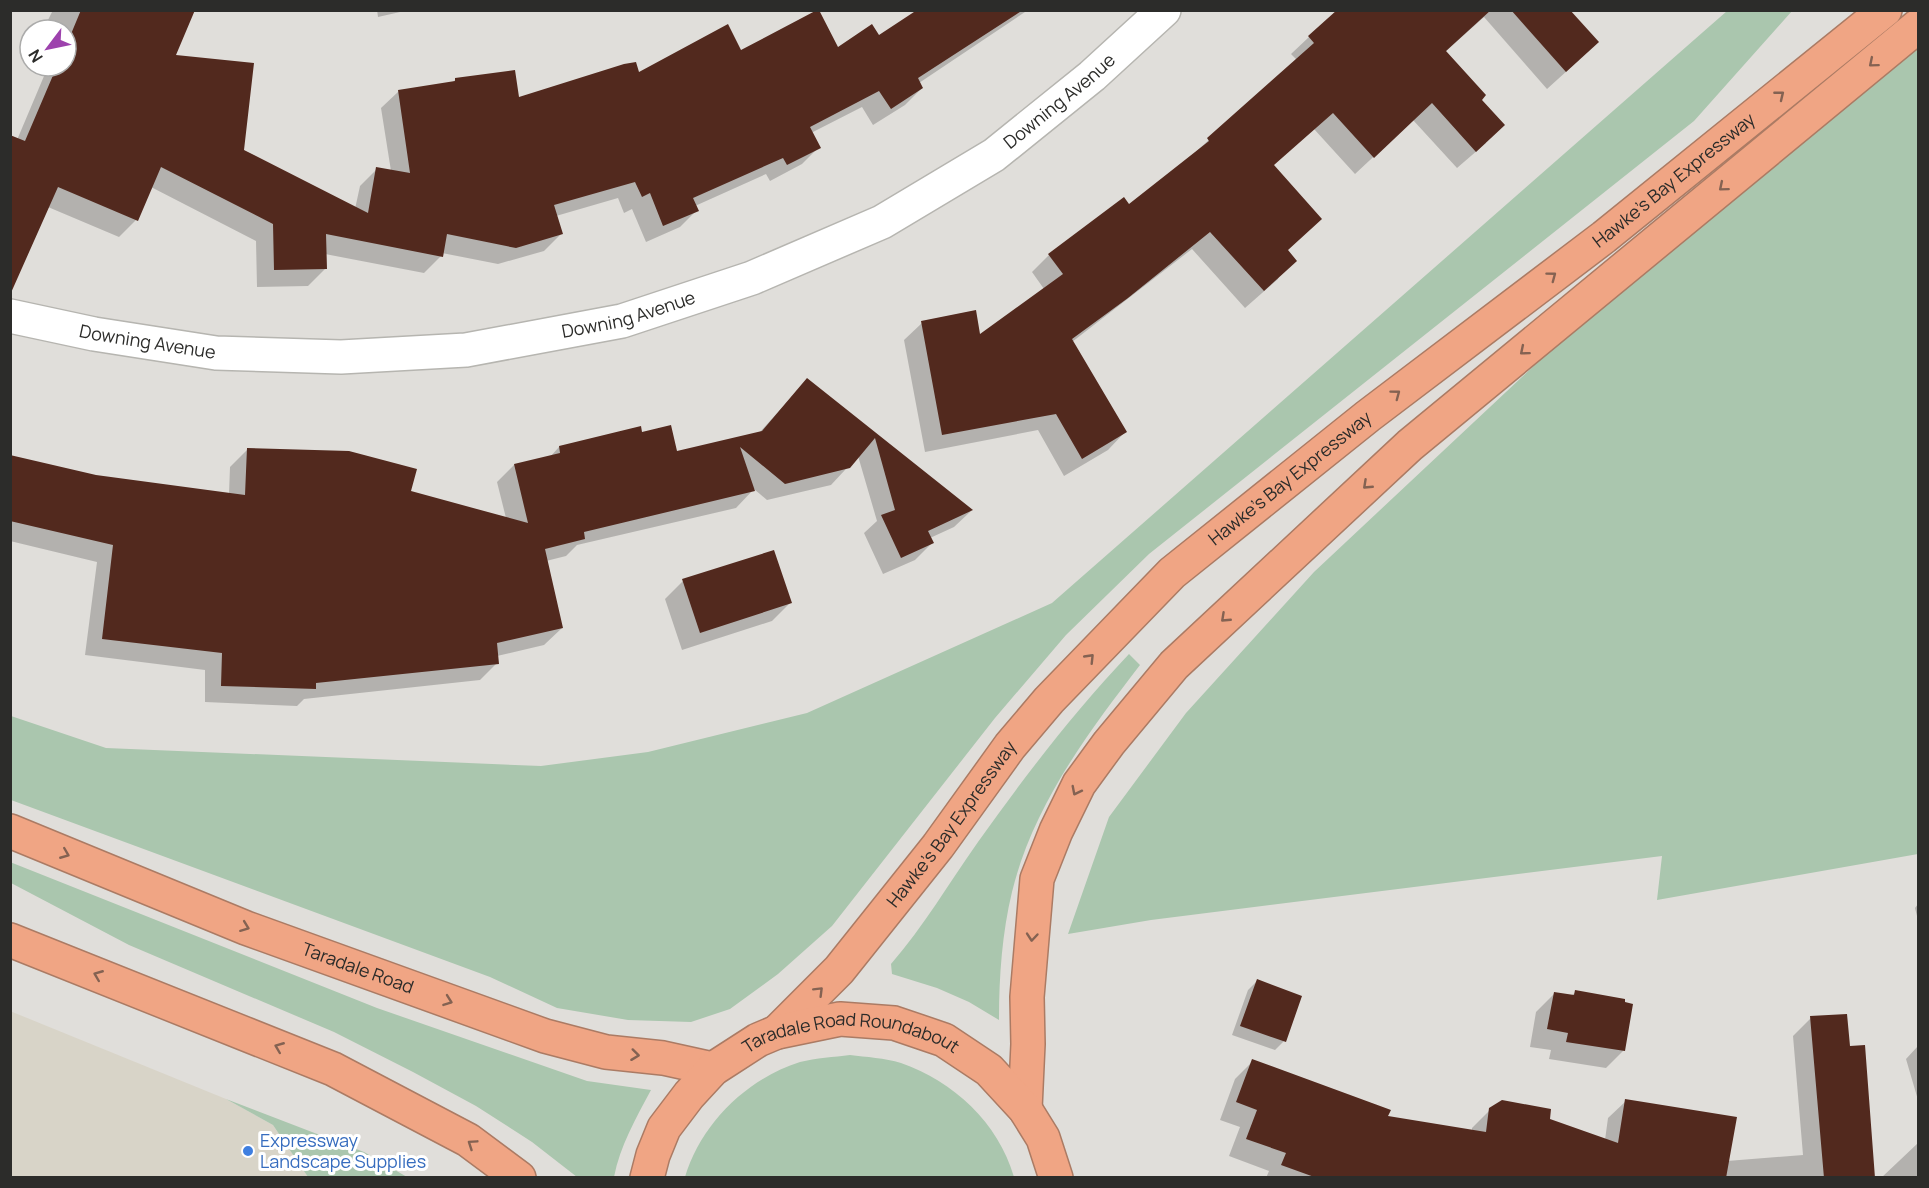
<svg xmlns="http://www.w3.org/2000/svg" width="1929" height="1188" viewBox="0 0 1929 1188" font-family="Manrope,sans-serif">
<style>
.built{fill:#d8d4c8}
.green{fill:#aac6ae}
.shadow{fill:#0003}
.building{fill:#52291e}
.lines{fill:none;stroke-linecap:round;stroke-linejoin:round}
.street-casing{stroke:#b6b5b0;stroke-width:36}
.highway-casing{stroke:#ab7b64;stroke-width:36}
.street{stroke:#fff;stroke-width:33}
.highway{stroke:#f0a584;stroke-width:33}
.oneway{stroke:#846252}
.shop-dot{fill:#3f7fe0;stroke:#fff;stroke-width:2}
.labels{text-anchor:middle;stroke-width:6;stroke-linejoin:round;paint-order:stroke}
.street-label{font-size:18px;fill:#2c2c2a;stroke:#fff}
.shop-label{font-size:18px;fill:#366cbe;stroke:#fff;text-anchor:start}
</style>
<rect width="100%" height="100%" fill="#e0deda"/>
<path class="built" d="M 10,1011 L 226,1099 L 273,1125 L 308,1177 L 11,1177 Z"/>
<path class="green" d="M 1727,11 L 1792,11 L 1694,121 L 1149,554 L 1066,635 L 995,718 L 832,926 L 778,974 L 730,1009 L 691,1022 L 628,1020 L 557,1008 L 490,977 L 11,800 L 11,716 L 106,748 L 541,766 L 648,752 L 807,713 L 1052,603 Z
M 1918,43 L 1918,854 L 1657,900 L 1662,856 L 1151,920 L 1068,934 L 1109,817 L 1186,713 L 1314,572 L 1571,331 Z
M 1129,654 L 1140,665 C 1087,734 1033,806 1012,892 C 1002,933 999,978 999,1020 L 969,1002 L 937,988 L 892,974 L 891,964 C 924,926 949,883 978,842 C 1025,776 1074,712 1129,654 Z
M 10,862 L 377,1008 L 587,1081 L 651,1090 C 636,1118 620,1146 614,1177 L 577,1177 L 532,1142 L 476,1106 L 413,1072 L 334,1032 L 129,945 L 11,883 Z
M 850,1055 C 866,1057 885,1058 901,1063 C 954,1082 998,1122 1014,1177 L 685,1177 C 701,1124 746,1079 800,1062 C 816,1058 834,1057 850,1055 Z
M 226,1099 L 364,1152 L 407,1177 L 308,1177 L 273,1125 Z"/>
<path class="shadow" d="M 53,10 L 193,10 L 174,57 L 243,151 L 355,209 L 360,186 L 377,169 L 391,171 L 381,108 L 399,91 L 452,83 L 455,80 L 518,99 L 740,52 L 838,50 L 878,37 L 920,10 L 1028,10 L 919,83 L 922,88 L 905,105 L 873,125 L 862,107 L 811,133 L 819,147 L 802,164 L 770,181 L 766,174 L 695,206 L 697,210 L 680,227 L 646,242 L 632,209 L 624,213 L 618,198 L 556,216 L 561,234 L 544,251 L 498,264 L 442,253 L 441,256 L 424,273 L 325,254 L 325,269 L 308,286 L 257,287 L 256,241 L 151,187 L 136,220 L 119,237 L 48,207 L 17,140 L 47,69 L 41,66 L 66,66 L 66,30 L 43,30 Z
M 377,10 L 409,10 L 378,17 Z
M 1357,10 L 1568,10 L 1579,60 L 1547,89 L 1484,17 L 1445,52 L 1480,100 L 1486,143 L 1457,168 L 1413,120 L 1355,174 L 1314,129 L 1272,166 L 1286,251 L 1278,279 L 1245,308 L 1192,249 L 1072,342 L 1125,432 L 1108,450 L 1064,476 L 1038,430 L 925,452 L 904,340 L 922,323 L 979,336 L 1044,289 L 1032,272 L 1049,255 L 1129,206 L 1190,157 L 1297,60 L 1291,54 L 1309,37 Z
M 807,380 L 971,511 L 954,527 L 930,538 L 932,543 L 915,560 L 883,574 L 864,533 L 877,521 L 858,456 L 831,485 L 767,500 L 754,489 L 736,508 L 577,545 L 566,556 L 546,561 L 562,628 L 544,645 L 497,656 L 497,663 L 480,680 L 304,699 L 297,706 L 205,702 L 205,670 L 85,655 L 97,562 L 10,541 L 10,457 L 96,477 L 229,494 L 230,467 L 247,450 L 506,518 L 497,482 L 514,465 L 550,457 L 559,447 L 641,434 L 676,453 L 759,433 Z
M 683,581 L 790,603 L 772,621 L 682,650 L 665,599 Z
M 1918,904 L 1918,920 L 1915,908 Z
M 1257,981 L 1284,1041 L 1275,1050 L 1232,1035 L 1248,990 Z
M 1576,992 L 1624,1050 L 1606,1068 L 1549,1059 L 1551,1050 L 1530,1047 L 1536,1012 L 1554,994 L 1571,996 Z
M 1811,1018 L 1848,1048 L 1873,1178 L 1266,1178 L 1269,1171 L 1229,1156 L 1240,1127 L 1220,1120 L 1235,1079 L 1253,1061 L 1386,1117 L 1472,1131 L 1472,1128 L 1490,1110 L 1548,1120 L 1605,1140 L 1608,1118 L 1626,1101 L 1727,1161 L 1803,1155 L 1793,1036 Z
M 1918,1046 L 1918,1100 L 1906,1059 Z
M 1918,1143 L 1918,1178 L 1881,1178 L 1899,1161 Z"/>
<path class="building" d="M 81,10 L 195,10 L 176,55 L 254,63 L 244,150 L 368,213 L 376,167 L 410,173 L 398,90 L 455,81 L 455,78 L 515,70 L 519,97 L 624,64 L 636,62 L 639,72 L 728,24 L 741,50 L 817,10 L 819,10 L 838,47 L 872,24 L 879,35 L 917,10 L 1023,10 L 918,78 L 923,88 L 891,109 L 879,91 L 810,127 L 821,148 L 787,165 L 783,158 L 693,198 L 699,211 L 663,226 L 650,193 L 642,197 L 635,182 L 554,205 L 563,234 L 516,248 L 447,234 L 443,257 L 326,234 L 327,269 L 274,270 L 273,224 L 161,167 L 138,221 L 58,187 L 10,295 L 10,135 L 25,141 L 57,66 L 66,66 L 66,46 Z
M 1337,10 L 1491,10 L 1446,51 L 1486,95 L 1482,100 L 1505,125 L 1476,152 L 1432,103 L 1374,158 L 1333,113 L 1274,165 L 1322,219 L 1288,250 L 1297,261 L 1264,291 L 1210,232 L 1128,298 L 1072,339 L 1127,432 L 1082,459 L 1056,414 L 942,435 L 921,321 L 976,310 L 980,334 L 1063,274 L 1048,254 L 1124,197 L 1129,204 L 1209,141 L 1207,138 L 1314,43 L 1308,36 Z
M 1511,10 L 1570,10 L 1599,42 L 1566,72 Z
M 807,378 L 973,510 L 928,531 L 934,543 L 901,558 L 881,515 L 895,510 L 875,438 L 850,468 L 785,484 L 740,447 L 755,491 L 584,532 L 585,539 L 545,549 L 563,628 L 497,643 L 499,664 L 316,683 L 316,689 L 221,686 L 222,653 L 102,639 L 113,545 L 10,521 L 10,455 L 96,475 L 245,495 L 247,448 L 349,451 L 417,469 L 411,491 L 528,523 L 514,464 L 560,453 L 559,446 L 641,426 L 642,432 L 671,425 L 677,451 L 762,431 Z
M 774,550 L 792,603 L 700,633 L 682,579 Z
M 1257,979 L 1302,996 L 1286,1042 L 1240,1026 Z
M 1575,990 L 1625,999 L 1625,1002 L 1633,1004 L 1625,1051 L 1566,1042 L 1568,1033 L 1547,1029 L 1554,992 L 1574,995 Z
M 1847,1014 L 1850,1046 L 1865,1045 L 1875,1178 L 1824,1178 L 1810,1016 Z
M 1252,1059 L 1391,1110 L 1388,1116 L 1486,1132 L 1489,1108 L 1502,1100 L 1551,1109 L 1550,1119 L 1618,1143 L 1625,1099 L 1737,1117 L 1726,1178 L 1317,1178 L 1281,1165 L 1286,1153 L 1246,1139 L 1257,1110 L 1236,1102 Z"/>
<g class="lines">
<defs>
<g id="street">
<path id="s1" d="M 10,316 L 94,334 L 216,353 L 341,357 L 466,350 L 622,321 L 752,278 L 882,222 L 994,155 L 1092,76 L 1164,10"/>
</g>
<g id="highway">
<path id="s2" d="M 10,831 L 246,928 L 545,1036 L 606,1052 L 663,1058 L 713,1069"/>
<path d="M 10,940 L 333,1069 L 468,1140 L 519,1178"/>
<path id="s3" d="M 777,1032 L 839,970 L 938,846 L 1010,746 L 1049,700 L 1172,573 L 1368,416 L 1604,237 L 1885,10"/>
<path d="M 1025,1109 L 1028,1044 L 1027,997 L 1037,879 L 1056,831 L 1079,784 L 1109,743 L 1174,665 L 1410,445 L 1918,26"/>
<path id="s4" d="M 647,1178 L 653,1155 L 664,1128 L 689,1095 L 713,1069 L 758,1040 L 777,1032 L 840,1019 L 894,1023 L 944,1040 L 989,1070 L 1025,1109 L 1043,1138 L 1056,1178"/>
</g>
</defs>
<use href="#street" class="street-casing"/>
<use href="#highway" class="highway-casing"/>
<use href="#street" class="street"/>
<use href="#highway" class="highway"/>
</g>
<defs><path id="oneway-chevron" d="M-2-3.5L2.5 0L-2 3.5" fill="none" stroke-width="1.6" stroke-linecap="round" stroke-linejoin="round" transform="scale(1.5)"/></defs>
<g class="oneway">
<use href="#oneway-chevron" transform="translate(1873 63) rotate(140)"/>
<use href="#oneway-chevron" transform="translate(1780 95) rotate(-39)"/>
<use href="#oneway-chevron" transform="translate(1723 187) rotate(140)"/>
<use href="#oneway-chevron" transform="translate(1552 276) rotate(-37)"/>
<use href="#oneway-chevron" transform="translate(1524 351) rotate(140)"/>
<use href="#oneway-chevron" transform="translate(1396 394) rotate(-37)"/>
<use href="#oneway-chevron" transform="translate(1367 485) rotate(137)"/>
<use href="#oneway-chevron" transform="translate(1225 618) rotate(137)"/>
<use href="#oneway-chevron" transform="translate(1090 658) rotate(-46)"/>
<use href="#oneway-chevron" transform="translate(1076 791) rotate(117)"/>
<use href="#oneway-chevron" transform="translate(65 854) rotate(22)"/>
<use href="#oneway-chevron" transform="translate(245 927) rotate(21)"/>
<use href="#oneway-chevron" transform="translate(1032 937) rotate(95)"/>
<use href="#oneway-chevron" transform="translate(98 975) rotate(-158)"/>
<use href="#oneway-chevron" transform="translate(819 991) rotate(-45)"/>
<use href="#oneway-chevron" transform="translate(448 1001) rotate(20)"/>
<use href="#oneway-chevron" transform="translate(279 1047) rotate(-158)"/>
<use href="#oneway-chevron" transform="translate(635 1055) rotate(7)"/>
<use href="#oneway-chevron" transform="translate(472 1144) rotate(-146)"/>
</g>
<circle class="shop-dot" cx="248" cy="1151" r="6"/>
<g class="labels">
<g class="street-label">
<text dy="6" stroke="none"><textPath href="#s1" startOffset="1112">Downing Avenue</textPath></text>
<text dy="6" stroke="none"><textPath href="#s3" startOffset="1244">Hawke's Bay Expressway</textPath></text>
<text dy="6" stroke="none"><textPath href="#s1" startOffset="626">Downing Avenue</textPath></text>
<text dy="6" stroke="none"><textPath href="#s1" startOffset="140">Downing Avenue</textPath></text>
<text dy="6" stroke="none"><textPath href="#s3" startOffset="758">Hawke's Bay Expressway</textPath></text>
<text dy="6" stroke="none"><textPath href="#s3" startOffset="272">Hawke's Bay Expressway</textPath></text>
<text dy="6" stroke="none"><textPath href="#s2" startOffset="374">Taradale Road</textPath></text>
<text dy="6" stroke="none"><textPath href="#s4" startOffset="279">Taradale Road Roundabout</textPath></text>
</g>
<g class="shop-label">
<text x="260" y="1147">Expressway<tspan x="260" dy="21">Landscape Supplies</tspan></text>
</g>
</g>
<rect width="1929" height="1188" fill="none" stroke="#2c2c2a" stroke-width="24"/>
<g transform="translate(48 48) rotate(238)"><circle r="28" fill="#ffffff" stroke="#ababaa" stroke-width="1.5"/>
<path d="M0-4.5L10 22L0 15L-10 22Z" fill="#9d42ad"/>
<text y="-9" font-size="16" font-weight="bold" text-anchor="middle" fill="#2c2c2a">N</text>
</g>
</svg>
